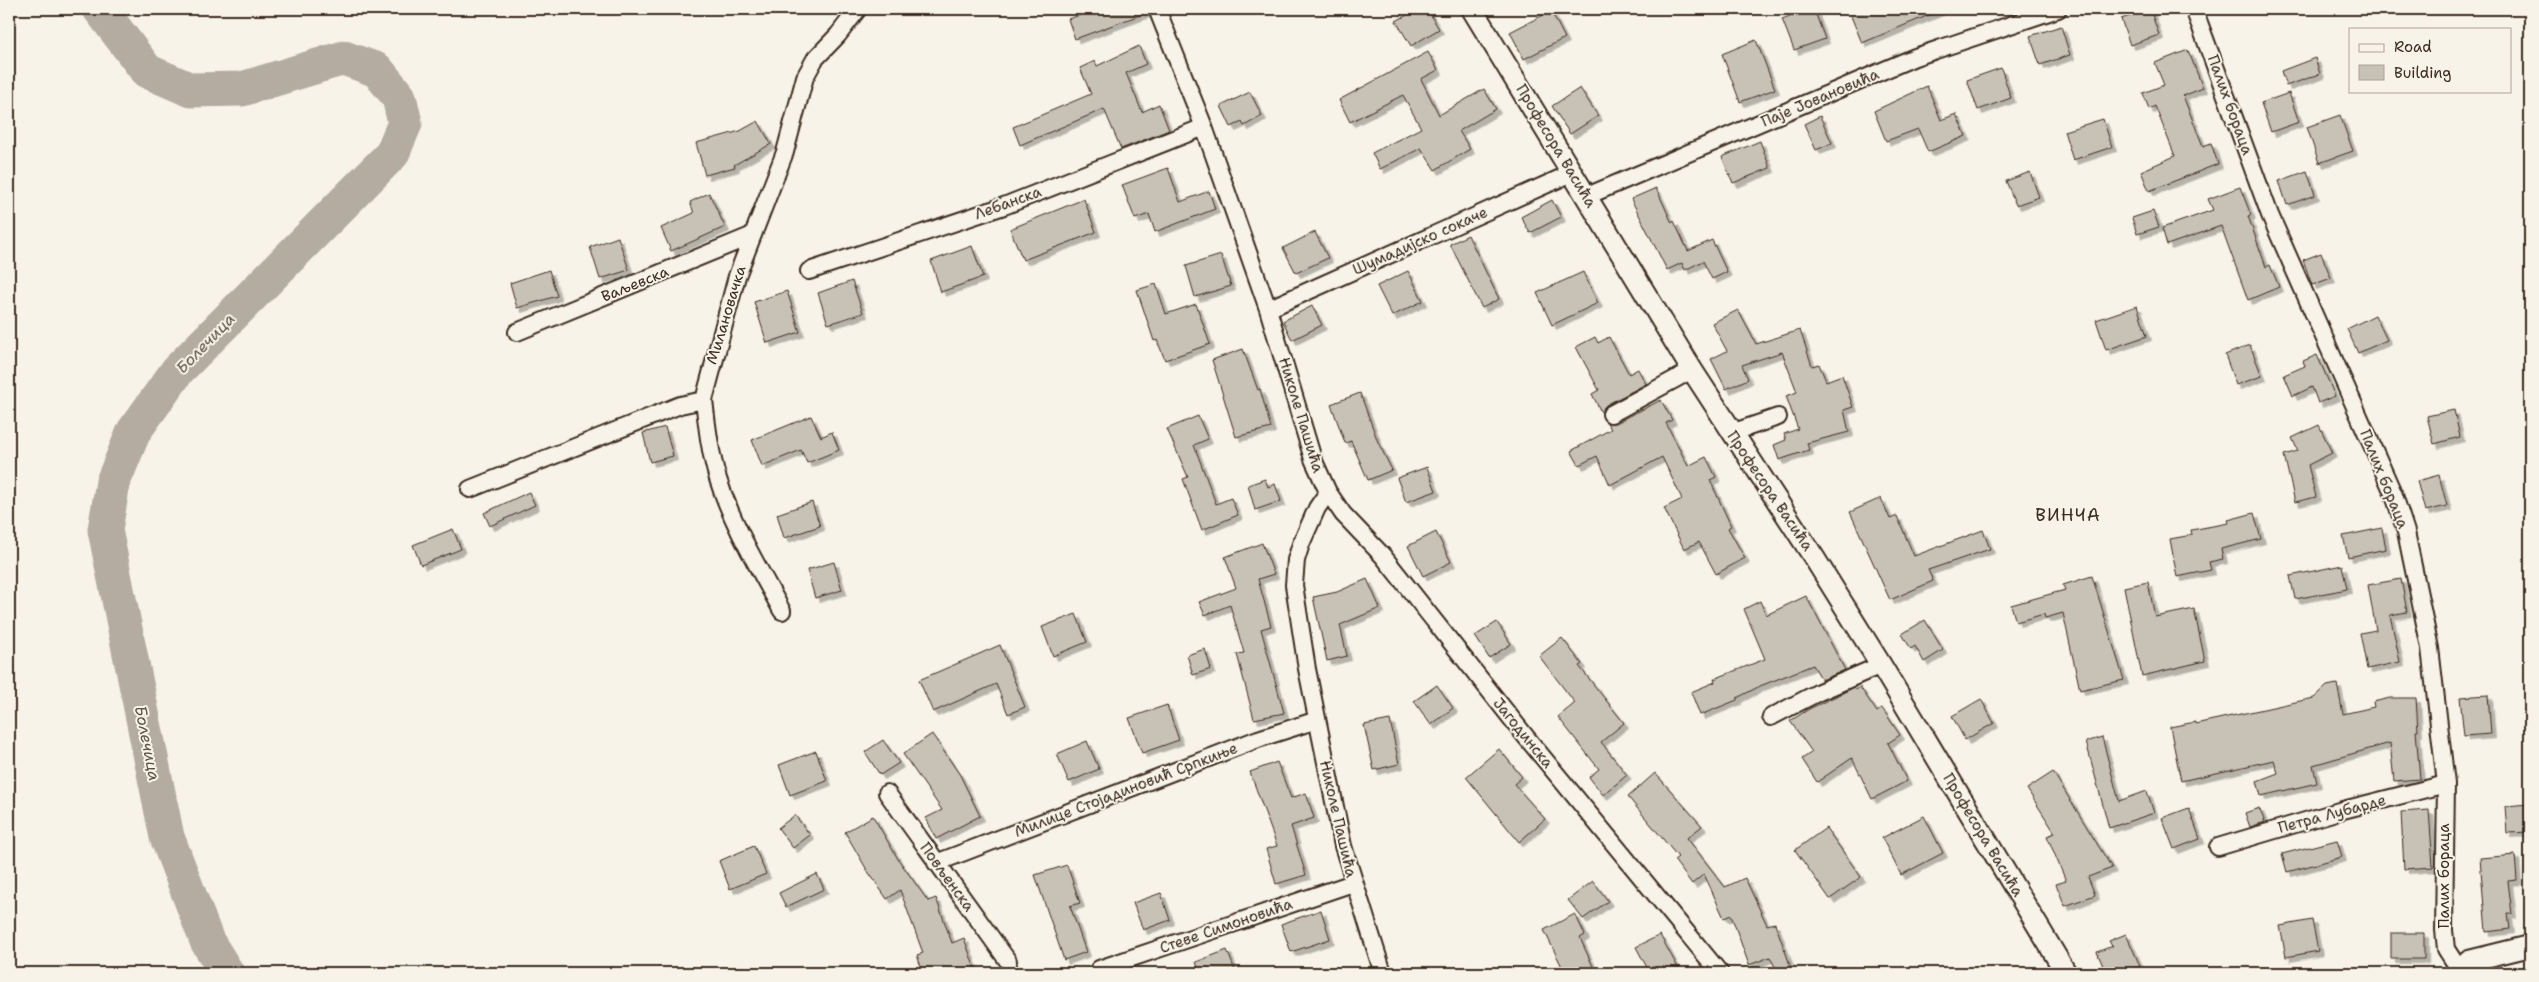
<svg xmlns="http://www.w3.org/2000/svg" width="2539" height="982" viewBox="0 0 2539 982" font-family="'Shantell Sans',sans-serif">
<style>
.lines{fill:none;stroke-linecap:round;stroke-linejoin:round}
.river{stroke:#b4aca0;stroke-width:35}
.building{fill:#c8c1b6;stroke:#3b2a1e;filter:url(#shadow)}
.minor-casing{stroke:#3b2a1e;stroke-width:20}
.tertiary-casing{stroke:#3b2a1e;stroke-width:24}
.minor{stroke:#f7f3e8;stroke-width:16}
.tertiary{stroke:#f7f3e8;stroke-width:20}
.labels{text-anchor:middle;stroke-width:4;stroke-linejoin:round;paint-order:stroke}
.street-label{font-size:15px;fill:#3b2a1e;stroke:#f7f3e8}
.water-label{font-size:16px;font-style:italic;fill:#5f5145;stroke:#f7f3e8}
.quarter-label{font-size:18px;letter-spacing:1px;fill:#3b2a1e;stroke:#f7f3e8}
</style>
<defs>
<filter id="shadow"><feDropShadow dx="4.5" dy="4.5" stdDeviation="0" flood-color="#0004"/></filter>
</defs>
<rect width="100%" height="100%" fill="#f7f3e8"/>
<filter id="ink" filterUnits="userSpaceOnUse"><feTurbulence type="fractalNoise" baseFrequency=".02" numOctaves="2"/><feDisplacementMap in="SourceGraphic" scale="10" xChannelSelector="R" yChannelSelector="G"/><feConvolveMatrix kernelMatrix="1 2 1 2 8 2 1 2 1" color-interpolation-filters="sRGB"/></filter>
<g filter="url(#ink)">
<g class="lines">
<path class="river" d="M 100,9 L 147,71 L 191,90 L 242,89 L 344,58 L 377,70 L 399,97 L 405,123 L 392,154 L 178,370 L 134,431 L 113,482 L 105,530 L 167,837 L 207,941 L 227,973"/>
</g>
<path class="building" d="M 1098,9 L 1147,9 L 1148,12 L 1075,39 L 1068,19 Z
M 1418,9 L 1427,9 L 1439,29 L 1411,46 L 1396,21 Z
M 1809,9 L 1814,9 L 1825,39 L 1794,50 L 1782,19 Z
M 1848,9 L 1941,9 L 1941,10 L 1862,43 Z
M 2150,9 L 2159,35 L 2130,45 L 2121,19 Z
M 1551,11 L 1565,38 L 1524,59 L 1510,32 Z
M 2061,26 L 2070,55 L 2040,65 L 2030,36 Z
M 1756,40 L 1775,89 L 1740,102 L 1722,54 Z
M 1139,46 L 1146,64 L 1126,73 L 1142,112 L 1159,104 L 1169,130 L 1121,149 L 1104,109 L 1020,145 L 1013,127 L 1091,94 L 1080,68 L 1095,61 L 1097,66 Z
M 2188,50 L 2203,88 L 2183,96 L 2203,146 L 2211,143 L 2218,164 L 2149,191 L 2141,171 L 2175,156 L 2155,106 L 2149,109 L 2143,93 L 2164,85 L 2155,63 Z
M 1428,52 L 1438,70 L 1421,79 L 1439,115 L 1484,89 L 1496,109 L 1459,131 L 1470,149 L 1435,170 L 1421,148 L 1380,169 L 1372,153 L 1421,128 L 1403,95 L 1350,122 L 1339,100 Z
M 2315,58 L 2320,74 L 2286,86 L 2281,71 Z
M 2001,68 L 2011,98 L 1978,110 L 1967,80 Z
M 1927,86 L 1941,120 L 1956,114 L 1966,136 L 1928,152 L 1918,129 L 1886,141 L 1874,111 Z
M 1580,88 L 1598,116 L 1570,134 L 1552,106 Z
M 1250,92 L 1262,116 L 1244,126 L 1242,122 L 1231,127 L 1221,106 Z
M 2289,93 L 2299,122 L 2271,132 L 2261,103 Z
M 2340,115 L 2353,151 L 2319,163 L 2307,127 Z
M 1820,116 L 1832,143 L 1816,150 L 1804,124 Z
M 2103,119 L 2112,147 L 2073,160 L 2064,131 Z
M 758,121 L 771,144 L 734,165 L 735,167 L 705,175 L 696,143 L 740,131 Z
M 1760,141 L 1770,168 L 1733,183 L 1722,157 Z
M 1168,168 L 1180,202 L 1209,191 L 1215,209 L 1155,232 L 1149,214 L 1135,219 L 1122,185 Z
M 2307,171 L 2315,195 L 2287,205 L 2279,181 Z
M 2030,172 L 2039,197 L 2016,205 L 2006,181 Z
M 2240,187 L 2251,215 L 2248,216 L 2266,267 L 2270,265 L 2279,287 L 2248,300 L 2221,226 L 2167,245 L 2162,228 L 2213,210 L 2208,199 Z
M 1656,188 L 1672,223 L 1674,221 L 1688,251 L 1712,240 L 1727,272 L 1712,279 L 1703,261 L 1685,270 L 1682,263 L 1667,270 L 1631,199 Z
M 709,193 L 725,227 L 671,251 L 661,228 L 694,213 L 690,202 Z
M 1084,199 L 1096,232 L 1023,260 L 1010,229 Z
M 1552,200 L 1561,217 L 1530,233 L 1521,217 Z
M 2153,211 L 2159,227 L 2137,234 L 2132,218 Z
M 1315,232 L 1328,258 L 1296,273 L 1283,248 Z
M 1468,235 L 1499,299 L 1482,308 L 1450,244 Z
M 618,237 L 629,270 L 600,279 L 590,247 Z
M 972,246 L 983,277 L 941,292 L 931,261 Z
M 2321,253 L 2331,278 L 2312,285 L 2303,260 Z
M 1221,255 L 1231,286 L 1195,297 L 1186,266 Z
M 549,270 L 557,296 L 517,308 L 510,283 Z
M 1408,271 L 1423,301 L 1392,316 L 1377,286 Z
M 1583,272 L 1598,303 L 1552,325 L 1537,293 Z
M 852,281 L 863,313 L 828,324 L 818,293 Z
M 1156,284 L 1166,314 L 1196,304 L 1210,344 L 1165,360 L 1157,340 L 1154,341 L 1137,290 Z
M 787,291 L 800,332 L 767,343 L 754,302 Z
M 1312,306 L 1322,325 L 1292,340 L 1283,321 Z
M 2137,306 L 2147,336 L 2106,350 L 2096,320 Z
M 1738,310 L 1756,344 L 1800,330 L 1812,366 L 1819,364 L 1826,381 L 1842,375 L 1853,407 L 1844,410 L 1849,432 L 1807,443 L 1809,450 L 1779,460 L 1774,445 L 1786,440 L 1784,434 L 1798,429 L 1786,396 L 1797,392 L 1782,352 L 1742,365 L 1748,379 L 1726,389 L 1711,359 L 1727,351 L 1712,323 Z
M 2375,315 L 2387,340 L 2358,353 L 2347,329 Z
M 1595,337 L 1598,343 L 1609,337 L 1629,374 L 1638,369 L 1646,384 L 1606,405 L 1601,412 L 1592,394 L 1599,390 L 1576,347 Z
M 2250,345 L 2262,376 L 2236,385 L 2225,355 Z
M 1243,349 L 1258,390 L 1260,389 L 1271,428 L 1236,437 L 1212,360 Z
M 2317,355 L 2335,396 L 2318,403 L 2312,387 L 2293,396 L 2284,375 L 2305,366 L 2303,361 Z
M 1360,393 L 1378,442 L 1392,470 L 1368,480 L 1351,441 L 1345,443 L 1331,404 Z
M 1661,400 L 1672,420 L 1666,423 L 1688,466 L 1706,457 L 1716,477 L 1710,480 L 1731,526 L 1728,528 L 1745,558 L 1716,574 L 1699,542 L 1684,549 L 1664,508 L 1682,499 L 1662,457 L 1610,485 L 1597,456 L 1579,465 L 1571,451 L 1611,429 L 1607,423 L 1616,423 Z
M 2454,410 L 2460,437 L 2434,444 L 2427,416 Z
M 811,416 L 821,437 L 832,432 L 839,450 L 807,463 L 801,450 L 762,466 L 752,440 Z
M 1198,416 L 1208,439 L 1194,445 L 1216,504 L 1231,498 L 1238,515 L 1202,530 L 1183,479 L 1188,477 L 1167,429 Z
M 2319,425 L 2332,453 L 2308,465 L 2316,497 L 2295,502 L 2284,455 L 2298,451 L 2292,438 Z
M 665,427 L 673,456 L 650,462 L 643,433 Z
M 1427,467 L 1436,491 L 1406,502 L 1397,478 Z
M 2439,475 L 2447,506 L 2425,511 L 2417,481 Z
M 1265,479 L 1268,487 L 1275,484 L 1281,501 L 1255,510 L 1248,485 Z
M 529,492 L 535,505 L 490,526 L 484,513 Z
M 1881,498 L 1890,519 L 1897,516 L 1914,556 L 1983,530 L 1990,549 L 1928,570 L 1933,581 L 1890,600 L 1850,512 Z
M 812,502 L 820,526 L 784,538 L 777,514 Z
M 2254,513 L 2261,539 L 2221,549 L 2223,559 L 2209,562 L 2211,570 L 2177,577 L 2170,539 L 2192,535 L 2191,530 L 2229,523 L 2228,520 Z
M 2382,528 L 2386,549 L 2348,557 L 2343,536 Z
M 453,529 L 461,549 L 421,565 L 413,545 Z
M 1436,532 L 1451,562 L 1423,576 L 1408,546 Z
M 1262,543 L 1274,574 L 1258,579 L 1271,626 L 1261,629 L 1284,713 L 1254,719 L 1237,654 L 1244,653 L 1230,605 L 1205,615 L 1199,602 L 1236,588 L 1225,557 Z
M 834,562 L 842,590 L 815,598 L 807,570 Z
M 2342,565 L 2347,589 L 2295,599 L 2290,576 Z
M 2092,576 L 2124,680 L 2080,690 L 2063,613 L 2045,618 L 2044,614 L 2016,622 L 2011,605 L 2065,590 L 2063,585 Z
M 1367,579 L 1380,608 L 1340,625 L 1347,656 L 1327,661 L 1313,597 L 1337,592 Z
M 2401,579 L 2407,612 L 2390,615 L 2400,662 L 2367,669 L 2360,633 L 2376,630 L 2368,585 Z
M 2148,582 L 2155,617 L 2194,609 L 2205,661 L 2142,676 L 2124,587 Z
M 1806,596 L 1845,670 L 1822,680 L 1813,665 L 1760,686 L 1737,698 L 1737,700 L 1700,715 L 1691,692 L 1715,682 L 1714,679 L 1765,659 L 1744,609 L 1760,601 L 1766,615 Z
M 1076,614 L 1087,642 L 1053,656 L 1042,627 Z
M 1925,620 L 1943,650 L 1924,662 L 1915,646 L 1911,649 L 1902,634 Z
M 1497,622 L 1511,644 L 1489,658 L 1475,636 Z
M 1562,638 L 1582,664 L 1579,666 L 1624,723 L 1601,742 L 1627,775 L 1603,795 L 1589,777 L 1599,769 L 1558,717 L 1575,703 L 1539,656 Z
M 1000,645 L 1025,707 L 1008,714 L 996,684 L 933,712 L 919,680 Z
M 1205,649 L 1211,669 L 1193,675 L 1187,655 Z
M 2337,684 L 2343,714 L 2374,707 L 2373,702 L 2390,698 L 2416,698 L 2418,731 L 2416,731 L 2420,779 L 2394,781 L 2390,743 L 2313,765 L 2317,783 L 2261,796 L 2257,781 L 2278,773 L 2274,760 L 2181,781 L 2170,727 L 2195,722 L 2195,724 L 2314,698 L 2327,686 Z
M 1437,685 L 1453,708 L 1431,725 L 1414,701 Z
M 1855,687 L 1856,690 L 1860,687 L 1877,712 L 1882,708 L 1900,735 L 1888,743 L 1907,781 L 1872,799 L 1852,758 L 1817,782 L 1802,759 L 1812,752 L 1790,721 L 1809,709 Z
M 2488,695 L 2491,734 L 2464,736 L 2460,697 Z
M 1981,699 L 1994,723 L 1965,740 L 1952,716 Z
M 1167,705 L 1179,740 L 1142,753 L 1129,718 Z
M 1390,720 L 1399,764 L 1374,770 L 1364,725 Z
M 932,734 L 960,775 L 980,816 L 936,839 L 926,818 L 942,810 L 903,754 Z
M 2102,737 L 2119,801 L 2147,791 L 2154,813 L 2109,828 L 2086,742 Z
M 883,740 L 899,763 L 880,775 L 865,752 Z
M 1087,741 L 1099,769 L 1069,782 L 1057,754 Z
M 1499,749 L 1522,777 L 1514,784 L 1545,819 L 1519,842 L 1466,777 Z
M 816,751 L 827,781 L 790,795 L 779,765 Z
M 1277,762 L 1291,798 L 1306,793 L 1314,818 L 1291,826 L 1306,875 L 1276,884 L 1266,849 L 1277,846 L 1250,772 Z
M 2053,772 L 2112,868 L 2088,877 L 2095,895 L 2065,906 L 2056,884 L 2066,881 L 2047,836 L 2055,833 L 2027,789 Z
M 1655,773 L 1702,826 L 1687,838 L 1725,887 L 1745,878 L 1767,925 L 1775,923 L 1793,973 L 1778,973 L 1770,957 L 1749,965 L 1731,915 L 1724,918 L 1704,874 L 1692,884 L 1674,860 L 1678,857 L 1628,797 Z
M 2530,804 L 2530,832 L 2507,833 L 2505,806 Z
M 2189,808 L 2200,839 L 2174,849 L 2162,818 Z
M 2259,808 L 2265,822 L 2250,827 L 2245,813 Z
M 2429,810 L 2433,867 L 2404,869 L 2401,812 Z
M 795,815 L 810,835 L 793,848 L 778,828 Z
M 873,816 L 898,859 L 928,901 L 936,898 L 952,943 L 964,938 L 975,969 L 964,973 L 923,973 L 917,955 L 923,953 L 900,890 L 887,899 L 867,870 L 845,832 Z
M 1924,816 L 1943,853 L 1901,875 L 1882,838 Z
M 1826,828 L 1861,877 L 1830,899 L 1795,850 Z
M 2337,840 L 2342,857 L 2287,872 L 2282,854 Z
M 754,846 L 766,874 L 730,889 L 719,861 Z
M 2515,855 L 2517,880 L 2508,881 L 2512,914 L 2508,914 L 2510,929 L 2486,932 L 2480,858 Z
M 1067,865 L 1080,903 L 1070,906 L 1086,952 L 1064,960 L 1035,875 Z
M 817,874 L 824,889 L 786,907 L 779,893 Z
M 1593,881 L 1608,901 L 1583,919 L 1568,900 Z
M 1161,893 L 1170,920 L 1143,930 L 1133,903 Z
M 1321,910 L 1330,939 L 1291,952 L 1281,924 Z
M 1575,914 L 1585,935 L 1580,938 L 1596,973 L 1565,973 L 1544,930 Z
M 2312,920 L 2318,951 L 2286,957 L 2280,926 Z
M 2391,933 L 2424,933 L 2424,959 L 2391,959 Z
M 2126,934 L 2140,966 L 2123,973 L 2106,973 L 2097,952 L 2112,946 L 2109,941 Z
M 1660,935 L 1681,973 L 1650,973 L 1636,947 Z
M 1227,950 L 1236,973 L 1200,973 L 1196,962 Z"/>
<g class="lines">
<defs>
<path id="minor" d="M 1157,9 L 1204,127 L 1268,309 L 1313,459 L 1328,492 L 1343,514 L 1383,556 L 1526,737 L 1720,973
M 2194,9 L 2270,215 L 2394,495 L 2406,532 L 2430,648 L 2446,784 L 2444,930 L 2446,949 L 2459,969
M 1587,196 L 1915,57 L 2058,9
M 809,271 L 1004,206 L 1204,127
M 1268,309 L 1572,173
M 517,332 L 753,235
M 704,400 C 707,426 710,453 718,479 C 733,526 759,568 782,611
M 1611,414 L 1692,370
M 1731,433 L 1778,417
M 470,489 L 680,405 L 704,400 L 737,276 L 785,152 L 805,77 L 815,59 L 838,35 L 858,9
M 1328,492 L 1317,508 L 1301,544 L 1296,560 L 1294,585 L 1307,669 L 1343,846 L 1383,973
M 1771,717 L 1819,692 L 1881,665
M 887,793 L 1008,961
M 2218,847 L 2339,811 L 2446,784
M 936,863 L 1258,739 L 1317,720
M 1099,969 L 1353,883"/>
<path id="tertiary" d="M 1472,9 L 1692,370 L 1815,559 L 1881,665 L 2066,973
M 2457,973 L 2469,961 L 2530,946"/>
</defs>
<use href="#minor" class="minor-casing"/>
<use href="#tertiary" class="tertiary-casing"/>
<use href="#minor" class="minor"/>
<use href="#tertiary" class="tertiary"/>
</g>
</g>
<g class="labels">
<g class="street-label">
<text transform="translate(1820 98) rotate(-23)" y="5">Паје Јовановића</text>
<text transform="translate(2230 105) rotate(70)" y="5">Палих бораца</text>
<text transform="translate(1556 146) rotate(59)" y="5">Професора Васића</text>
<text transform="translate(1008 203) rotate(-20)" y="5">Лебанска</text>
<text transform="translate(1420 241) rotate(-24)" y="5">Шумадијско сокаче</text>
<text transform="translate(635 284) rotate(-22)" y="5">Ваљевска</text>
<text transform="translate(726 315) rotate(-73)" y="5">Милановачка</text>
<text transform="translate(1301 415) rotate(73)" y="5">Николе Пашића</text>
<text transform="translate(2384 479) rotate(68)" y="5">Палих бораца</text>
<text transform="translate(1770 491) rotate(56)" y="5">Професора Васића</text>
<text transform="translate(1523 733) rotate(51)" y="5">Јагодинска</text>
<text transform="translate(1126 790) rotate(-21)" y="5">Милице Стојадиновић Српкиње</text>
<text transform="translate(2332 814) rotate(-15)" y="5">Петра Лубарде</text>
<text transform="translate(1338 819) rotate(77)" y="5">Николе Пашића</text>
<text transform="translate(1983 835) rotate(59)" y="5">Професора Васића</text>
<text transform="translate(2444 876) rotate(-90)" y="5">Палих бораца</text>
<text transform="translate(947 877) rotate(54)" y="5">Повљенска</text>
<text transform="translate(1226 926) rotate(-19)" y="5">Стеве Симоновића</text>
</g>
<g class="water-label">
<text transform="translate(205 343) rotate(-46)" y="6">Болечица</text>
<text transform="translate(148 743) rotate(79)" y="6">Болечица</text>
</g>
<g class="quarter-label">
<text x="2068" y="521">ВИНЧА</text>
</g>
</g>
<rect width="2539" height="982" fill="none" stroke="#f7f3e8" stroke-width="30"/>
<rect x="15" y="15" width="2509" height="952" fill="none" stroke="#3b2a1e" stroke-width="2" filter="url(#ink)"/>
<rect x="2349" y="28" width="162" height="65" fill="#f7f3e8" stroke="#aca397"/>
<rect x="2359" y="44" width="25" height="8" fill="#f7f3e8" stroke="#aca397"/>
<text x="2394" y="52" font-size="15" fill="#3b2a1e">Road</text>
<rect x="2359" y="65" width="25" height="15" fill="#c8c1b6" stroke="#aca397"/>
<text x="2394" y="78" font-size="15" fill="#3b2a1e">Building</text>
</svg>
